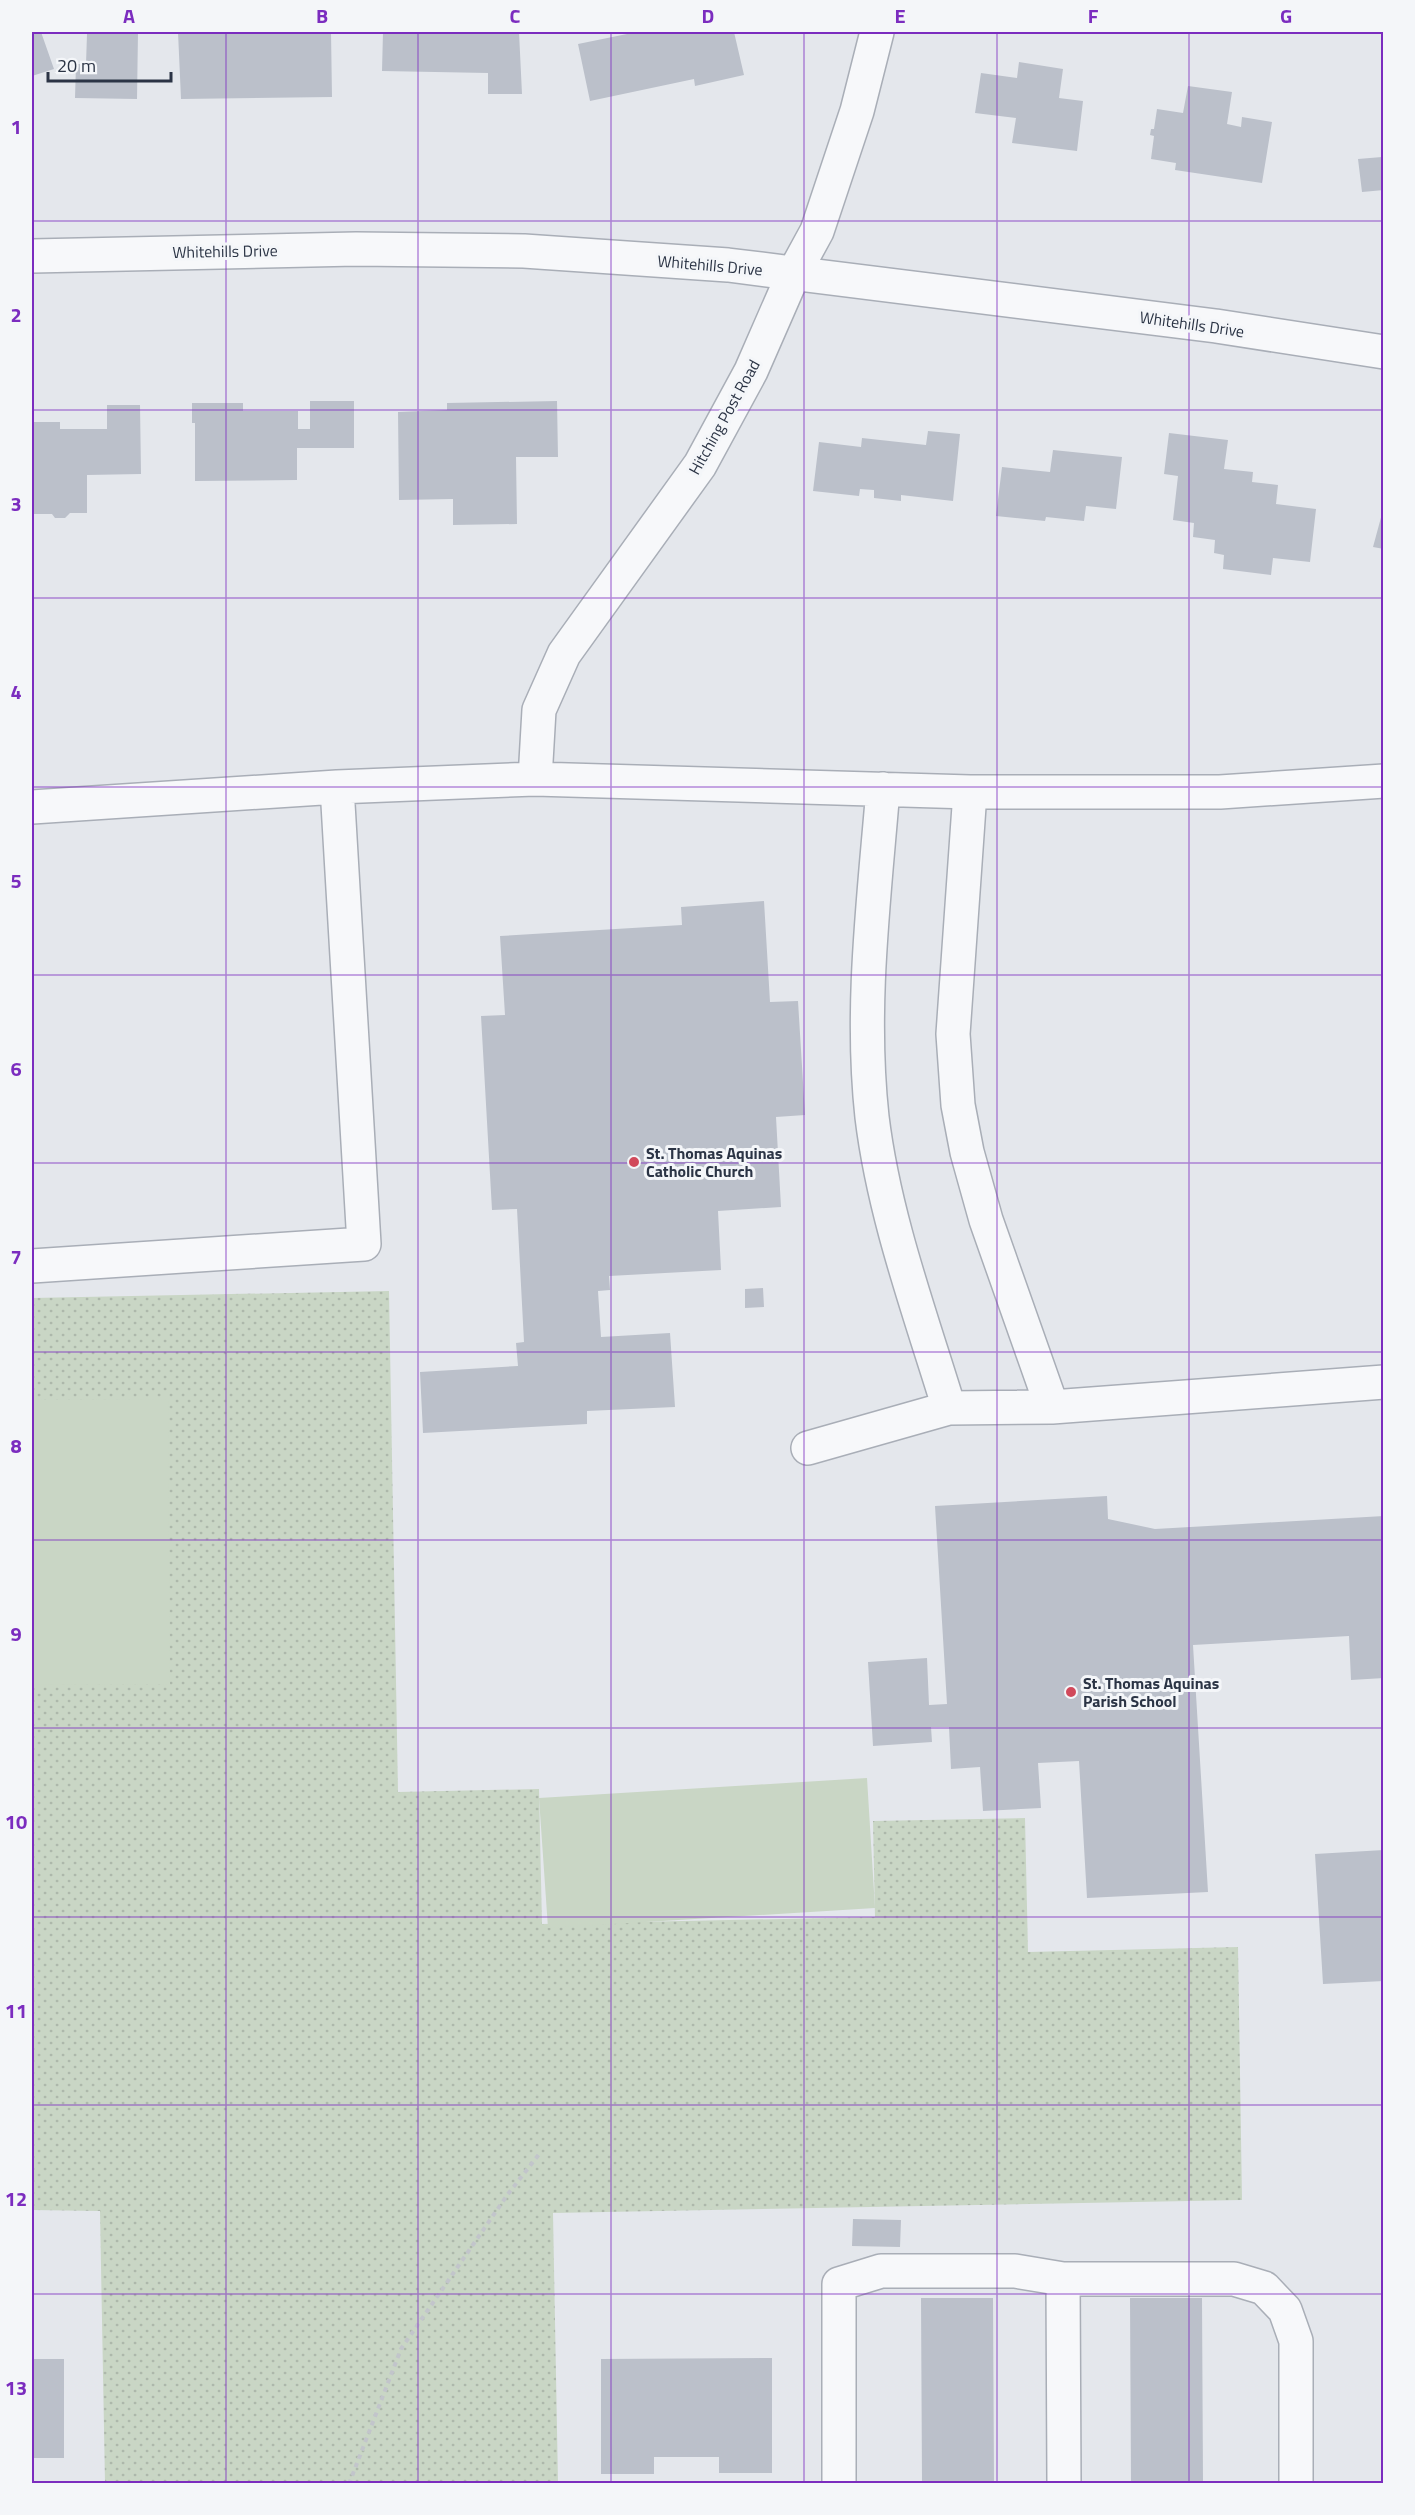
<svg xmlns="http://www.w3.org/2000/svg" width="1415" height="2515" viewBox="0 0 1415 2515" font-family="'Titillium Web',sans-serif">
<style>
.park{fill:url(#park-dots)}
.pitch{fill:#c9d6c5}
.building{fill:#bbc0ca}
.lines{fill:none;stroke-linecap:round;stroke-linejoin:round}
.minor-casing{stroke:#a9aeb7;stroke-width:36}
.path{stroke:#c2c5cb;stroke-width:4;stroke-dasharray:4.5 4.5;stroke-linecap:butt}
.minor{stroke:#f7f8fa;stroke-width:33}
.grid{fill:none;stroke:#7b2cbf;stroke-width:1.5;stroke-opacity:0.55}
.poi-dot{fill:#d1495b;stroke:#f4f6f9;stroke-width:2}
.labels{text-anchor:middle;stroke-width:6;stroke-linejoin:round;paint-order:stroke}
.street-label{font-size:16px;fill:#2b3445;stroke:#f4f6f9}
.poi-label{font-size:16px;font-weight:bold;fill:#2b3445;stroke:#f4f6f9;text-anchor:start}
.neatline{fill:none;stroke:#7b2cbf;stroke-width:2}
.grid-label{font-size:20px;text-anchor:middle;font-weight:bold;fill:#7b2cbf}
</style>
<defs>
<pattern id="park-dots" width="8" height="8" patternUnits="userSpaceOnUse" patternTransform="scale(1.5)"><rect width="8" height="8" fill="#c9d6c5"/><path d="M2 2h.1M6 6h.1" fill="none" stroke="#adb8ab" stroke-width="1.8" stroke-linecap="round"/></pattern>
</defs>
<rect width="100%" height="100%" fill="#e4e7ec"/>
<path class="park" d="M 389,1291 L 398,1792 L 539,1789 L 542,1924 L 875,1917 L 873,1821 L 1025,1818 L 1028,1952 L 1238,1947 L 1242,2200 L 553,2213 L 558,2483 L 105,2483 L 100,2211 L 32,2210 L 32,1298 Z"/>
<path class="pitch" d="M 168,1399 L 170,1684 L 32,1685 L 32,1400 Z
M 867,1778 L 875,1908 L 548,1928 L 539,1798 Z"/>
<path class="building" d="M 32,32 L 41,32 L 54,69 L 32,76 Z
M 51,32 L 138,32 L 137,99 L 75,98 L 76,64 L 86,64 L 87,34 L 51,34 Z
M 178,32 L 331,32 L 332,97 L 181,99 Z
M 383,32 L 519,32 L 522,94 L 488,94 L 488,73 L 382,71 Z
M 626,32 L 734,32 L 744,75 L 695,86 L 694,79 L 590,101 L 578,44 L 627,34 Z
M 1019,62 L 1063,69 L 1059,98 L 1083,101 L 1077,151 L 1012,143 L 1016,118 L 975,113 L 981,73 L 1017,78 Z
M 1188,86 L 1232,92 L 1227,124 L 1241,127 L 1242,117 L 1272,122 L 1262,183 L 1175,170 L 1176,163 L 1151,159 L 1154,136 L 1150,135 L 1151,129 L 1154,129 L 1157,109 L 1183,113 Z
M 1384,149 L 1384,190 L 1362,192 L 1358,159 L 1382,157 L 1381,150 Z
M 310,401 L 354,401 L 354,448 L 297,448 L 297,480 L 195,481 L 195,423 L 192,423 L 192,403 L 243,403 L 243,411 L 298,411 L 298,429 L 310,429 Z
M 557,401 L 558,457 L 516,457 L 517,524 L 453,525 L 453,499 L 399,500 L 398,412 L 447,410 L 447,403 Z
M 107,405 L 140,405 L 141,474 L 87,475 L 87,513 L 70,513 L 65,518 L 55,518 L 52,514 L 32,514 L 32,422 L 60,422 L 60,429 L 107,429 Z
M 928,431 L 960,434 L 953,501 L 901,495 L 901,501 L 874,498 L 874,490 L 860,489 L 859,496 L 813,491 L 819,442 L 861,447 L 862,438 L 926,445 Z
M 1169,433 L 1228,440 L 1224,469 L 1253,472 L 1252,482 L 1278,485 L 1276,504 L 1316,509 L 1310,562 L 1273,558 L 1271,575 L 1223,569 L 1224,555 L 1214,553 L 1215,540 L 1193,537 L 1194,523 L 1173,520 L 1178,476 L 1164,474 Z
M 1053,450 L 1122,457 L 1116,509 L 1086,506 L 1084,521 L 1046,517 L 1045,521 L 996,516 L 1002,467 L 1050,472 Z
M 1383,510 L 1384,510 L 1384,549 L 1373,547 Z
M 764,901 L 770,1002 L 798,1001 L 805,1115 L 776,1117 L 781,1207 L 718,1211 L 721,1270 L 609,1276 L 610,1290 L 598,1291 L 601,1337 L 670,1333 L 675,1407 L 587,1411 L 587,1424 L 423,1433 L 420,1372 L 518,1366 L 516,1343 L 524,1342 L 517,1209 L 492,1210 L 481,1016 L 505,1015 L 500,936 L 682,925 L 681,907 Z
M 763,1288 L 764,1307 L 745,1308 L 745,1289 Z
M 1107,1496 L 1108,1519 L 1155,1529 L 1384,1516 L 1384,1678 L 1351,1680 L 1349,1636 L 1193,1645 L 1208,1892 L 1087,1898 L 1079,1761 L 1038,1763 L 1041,1808 L 983,1811 L 980,1767 L 951,1769 L 949,1727 L 931,1727 L 932,1742 L 873,1746 L 868,1662 L 927,1658 L 929,1705 L 947,1704 L 935,1506 Z
M 1384,1850 L 1384,1981 L 1323,1984 L 1315,1854 Z
M 853,2219 L 901,2220 L 900,2247 L 852,2246 Z
M 921,2298 L 993,2298 L 994,2484 L 922,2484 Z
M 1130,2298 L 1202,2298 L 1203,2484 L 1131,2484 Z
M 772,2358 L 772,2473 L 719,2473 L 719,2457 L 654,2457 L 654,2474 L 601,2474 L 601,2359 Z
M 32,2359 L 64,2359 L 64,2458 L 32,2458 Z"/>
<g class="lines">
<defs>
<path id="minor" d="M 32,256 L 356,249 L 524,251 L 728,265 L 1216,326 L 1384,352
M 535,779 L 539,710 L 564,654 L 700,465 L 751,371 L 793,275 L 817,231 L 857,111 L 877,32
M 883,789 C 874,899 860,1008 872,1117 C 884,1216 920,1313 949,1408
M 970,792 L 953,1034 L 958,1105 L 967,1152 L 986,1220 L 1052,1407
M 32,807 L 337,787
M 32,1266 L 364,1244 L 337,787 L 535,779 L 970,792 L 1220,792 L 1384,781
M 808,1448 L 949,1408 L 1052,1407 L 1384,1382
M 1063,2279 L 1064,2484
M 839,2484 L 839,2284 L 881,2271 L 1015,2271 L 1063,2279 L 1234,2279 L 1264,2288 L 1285,2310 L 1296,2341 L 1296,2484"/>
</defs>
<use href="#minor" class="minor-casing"/>
<path class="path" d="M 349,2484 L 401,2349 L 508,2194 L 540,2153"/>
<use href="#minor" class="minor"/>
</g>
<path class="grid" d="M 226,32 L 226,2484M 418,32 L 418,2484M 611,32 L 611,2484M 804,32 L 804,2484M 997,32 L 997,2484M 1189,32 L 1189,2484M 32,221 L 1384,221M 32,410 L 1384,410M 32,598 L 1384,598M 32,787 L 1384,787M 32,975 L 1384,975M 32,1163 L 1384,1163M 32,1352 L 1384,1352M 32,1540 L 1384,1540M 32,1728 L 1384,1728M 32,1917 L 1384,1917M 32,2105 L 1384,2105M 32,2294 L 1384,2294"/>
<g class="poi-dot">
<circle cx="634" cy="1162" r="6"/>
<circle cx="1071" cy="1692" r="6"/>
</g>
<g class="labels">
<g class="street-label">
<text transform="translate(225 251) rotate(-1)" y="6">Whitehills Drive</text>
<text transform="translate(710 265) rotate(5)" y="6">Whitehills Drive</text>
<text transform="translate(1192 324) rotate(8)" y="6">Whitehills Drive</text>
<text transform="translate(724 417) rotate(-61)" y="6">Hitching Post Road</text>
</g>
<g class="poi-label">
<text x="646" y="1159">St. Thomas Aquinas<tspan x="646" dy="18">Catholic Church</tspan></text>
<text x="1083" y="1689">St. Thomas Aquinas<tspan x="1083" dy="18">Parish School</tspan></text>
</g>
</g>
<rect width="1415" height="2515" fill="none" stroke="#f4f6f9" stroke-width="66"/>
<path d="M48 72v9h123v-9" fill="none" stroke="#2b3445" stroke-width="3"/>
<text x="57" y="72" font-size="18" fill="#2b3445" stroke="#f4f6f9" stroke-width="4.5" paint-order="stroke">20 m</text>
<rect x="33" y="33" width="1349" height="2449" class="neatline"/>
<g class="grid-label">
<text x="129" y="23">A</text>
<text x="322" y="23">B</text>
<text x="515" y="23">C</text>
<text x="708" y="23">D</text>
<text x="900" y="23">E</text>
<text x="1093" y="23">F</text>
<text x="1286" y="23">G</text>
<text x="16" y="134">1</text>
<text x="16" y="322">2</text>
<text x="16" y="511">3</text>
<text x="16" y="699">4</text>
<text x="16" y="888">5</text>
<text x="16" y="1076">6</text>
<text x="16" y="1264">7</text>
<text x="16" y="1453">8</text>
<text x="16" y="1641">9</text>
<text x="16" y="1829">10</text>
<text x="16" y="2018">11</text>
<text x="16" y="2206">12</text>
<text x="16" y="2395">13</text>
</g>
</svg>
